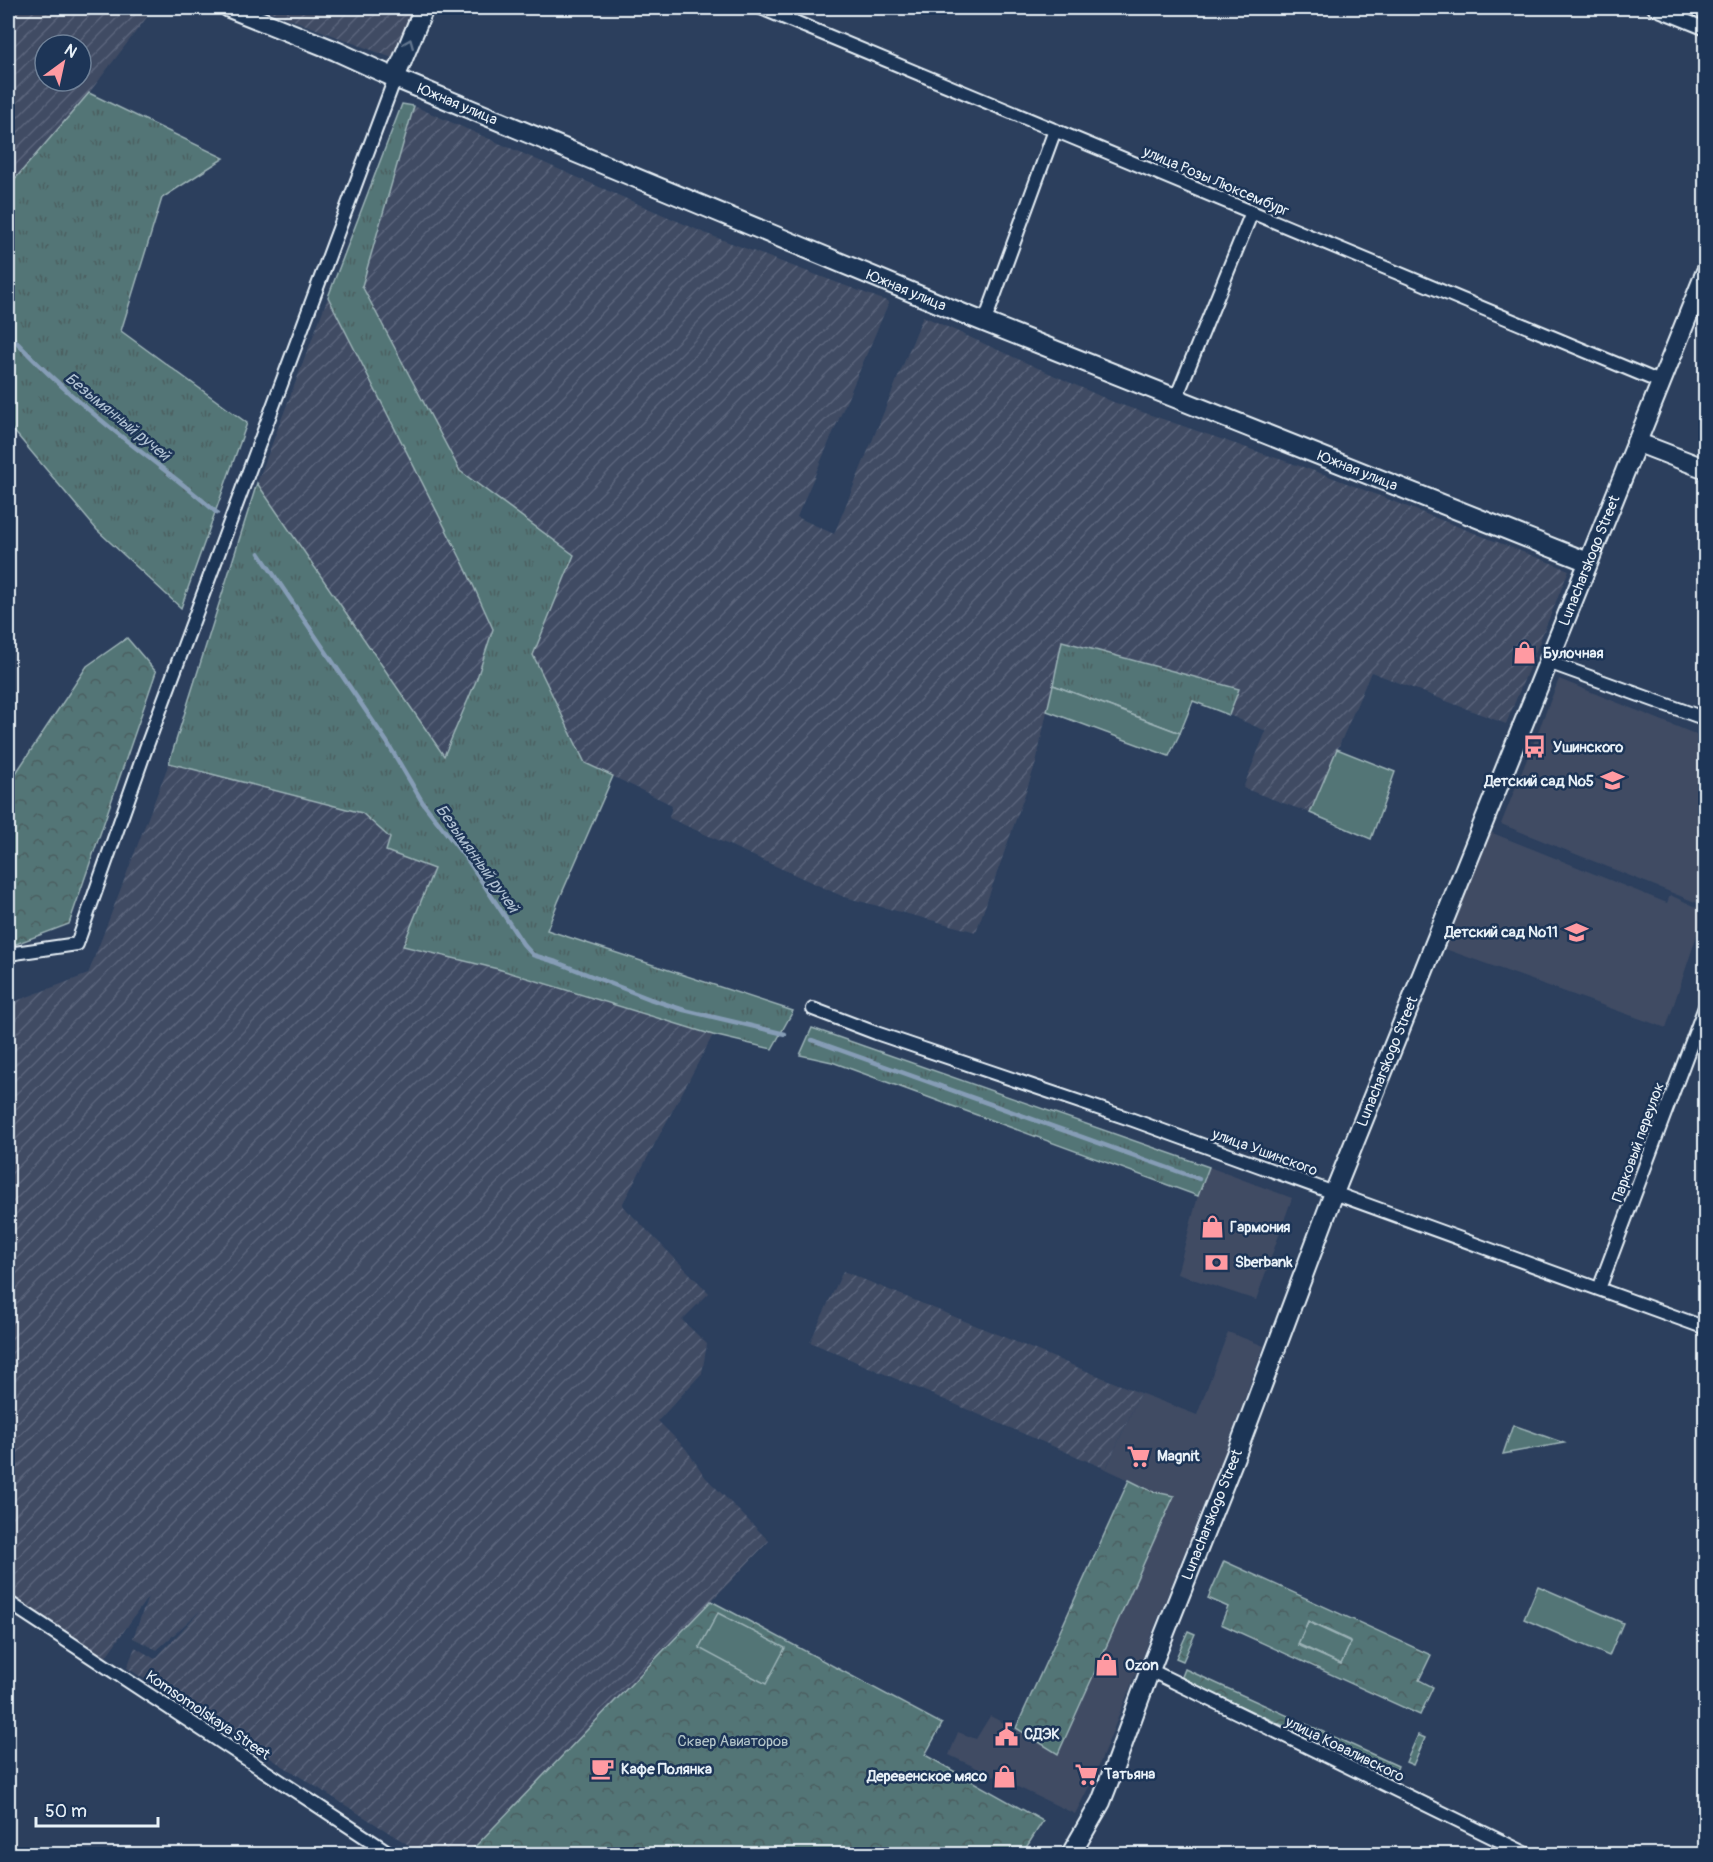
<svg xmlns="http://www.w3.org/2000/svg" width="1713" height="1862" viewBox="0 0 1713 1862" font-family="Pangolin,sans-serif">
<style>
.built{fill:#3f4b64}
.industrial{fill:url(#industrial-furrows);fill-rule:evenodd}
.grass{fill:url(#grass-tufts);stroke:#9db3b7;stroke-width:1.5}
.forest{fill:url(#forest-crowns);stroke:#9db3b7;stroke-width:1.5;fill-rule:evenodd}
.park{fill:#527576;stroke:#9db3b7;stroke-width:1.5}
.lines{fill:none;stroke-linecap:round;stroke-linejoin:round}
.stream{stroke:#869db6;stroke-width:4.5}
.street-casing{stroke:#e8f1f8;stroke-width:16}
.secondary-casing{stroke:#e8f1f8;stroke-width:22}
.street{stroke:#1d3557;stroke-width:12}
.secondary{stroke:#1d3557;stroke-width:18}
.oneway{stroke:#64778f}
.labels{text-anchor:middle;stroke-width:5;stroke-linejoin:round;paint-order:stroke}
.street-label{font-size:15px;fill:#e8f1f8;stroke:#1d3557}
.poi-label{font-size:15px;font-weight:bold;fill:#e8f1f8;stroke:#1d3557;text-anchor:start}
.park-label{font-size:15px;fill:#b4c6ca;stroke:#1d3557}
.water-label{font-size:16px;font-style:italic;fill:#afc0d2;stroke:#1d3557}
</style>
<defs>
<pattern id="industrial-furrows" width="10" height="10" patternUnits="userSpaceOnUse" patternTransform="scale(1.5)"><rect width="10" height="10" fill="#3f4b64"/><path d="M-1 1l2-2M0 10L10 0M9 11l2-2" fill="none" stroke="#5b657b"/></pattern>
<pattern id="grass-tufts" width="24" height="20" patternUnits="userSpaceOnUse" patternTransform="scale(1.5)"><rect width="24" height="20" fill="#527576"/><path d="M3 7l-1-3M5 7V3M7 7l1-3M15 17l-1-3M17 17v-4M19 17l1-3" fill="none" stroke="#4c5e60"/></pattern>
<pattern id="forest-crowns" width="20" height="18" patternUnits="userSpaceOnUse" patternTransform="scale(1.5)"><rect width="20" height="18" fill="#527576"/><path d="M2 6a3 3 0 1 1 6 0M12 15a3 3 0 1 1 6 0" fill="none" stroke="#4c5e60"/></pattern>
</defs>
<rect width="100%" height="100%" fill="#2c3f5d"/>
<filter id="ink" filterUnits="userSpaceOnUse"><feTurbulence type="fractalNoise" baseFrequency=".0167" numOctaves="2"/><feDisplacementMap in="SourceGraphic" scale="12" xChannelSelector="R" yChannelSelector="G"/><feConvolveMatrix kernelMatrix="1 2 1 2 8 2 1 2 1" color-interpolation-filters="sRGB"/></filter>
<g filter="url(#ink)">
<path class="built" d="M 1559,679 L 1705,738 L 1705,906 L 1501,824 Z
M 1490,832 L 1667,903 L 1670,895 L 1705,911 L 1666,1028 L 1445,949 Z
M 1209,1167 L 1292,1198 L 1256,1300 L 1177,1274 L 1198,1196 Z
M 1228,1332 L 1264,1346 L 1225,1452 L 1095,1775 L 1075,1814 L 949,1755 L 958,1732 L 976,1739 L 990,1716 L 1041,1742 L 1144,1487 L 1106,1469 L 1140,1393 L 1197,1415 Z"/>
<path class="industrial" d="M 8,8 L 154,8 L 89,93 L 8,187 ZM 45,45 L 81,45 L 81,81 L 45,81 Z
M 261,8 L 418,8 L 395,59 Z
M 414,106 L 707,234 L 889,302 L 797,517 L 834,534 L 923,316 L 1113,402 L 1326,475 L 1569,570 L 1506,724 L 1371,672 L 1310,813 L 1243,788 L 1266,731 L 1229,715 L 1239,690 L 1062,641 L 1036,763 L 976,932 L 844,897 L 669,818 L 672,805 L 585,763 L 533,655 L 574,555 L 460,471 L 362,286 Z
M 328,297 L 464,565 L 493,629 L 476,681 L 444,757 L 257,483 Z
M 169,763 L 362,813 L 390,838 L 386,851 L 434,869 L 404,946 L 498,969 L 713,1035 L 622,1205 L 709,1293 L 682,1320 L 707,1344 L 702,1373 L 658,1421 L 686,1449 L 706,1478 L 769,1541 L 468,1854 L 423,1854 L 127,1668 L 135,1647 L 155,1659 L 200,1611 L 157,1650 L 133,1638 L 148,1597 L 105,1658 L 8,1594 L 8,1004 L 88,974 Z
M 843,1271 L 1140,1393 L 1106,1469 L 810,1342 Z"/>
<path class="grass" d="M 89,93 L 224,158 L 162,198 L 121,331 L 247,423 L 181,608 L 97,530 L 8,424 L 8,187 Z
M 402,104 L 414,106 L 362,286 L 460,471 L 574,555 L 533,655 L 585,763 L 613,776 L 558,902 L 547,930 L 793,1011 L 772,1049 L 713,1035 L 498,969 L 403,946 L 434,869 L 386,851 L 390,838 L 362,813 L 169,763 L 257,483 L 444,756 L 476,681 L 493,629 L 464,565 L 328,297 Z
M 1062,641 L 1239,689 L 1229,715 L 1193,701 L 1180,733 L 1053,685 Z
M 812,1028 L 1209,1167 L 1198,1196 L 832,1062 L 800,1055 Z
M 1418,1735 L 1425,1738 L 1413,1765 L 1406,1762 Z"/>
<path class="forest" d="M 127,638 L 156,672 L 69,924 L 8,947 L 8,785 L 87,666 Z
M 1129,1480 L 1151,1491 L 1174,1496 L 1058,1754 L 1016,1728 Z
M 1224,1561 L 1431,1655 L 1419,1680 L 1433,1687 L 1420,1715 L 1221,1624 L 1228,1607 L 1208,1598 ZM 1308,1621 L 1351,1641 L 1341,1664 L 1298,1645 Z
M 711,1601 L 942,1724 L 925,1755 L 1043,1821 L 1022,1854 L 468,1854 Z
M 1188,1631 L 1195,1634 L 1183,1661 L 1176,1658 Z
M 1185,1669 L 1398,1766 L 1394,1776 L 1181,1679 Z"/>
<path class="park" d="M 1053,685 L 1180,733 L 1169,756 L 1047,711 Z
M 1337,749 L 1395,772 L 1371,839 L 1310,813 Z
M 1513,1425 L 1564,1443 L 1503,1454 Z
M 1538,1586 L 1623,1623 L 1609,1656 L 1524,1619 Z
M 718,1613 L 785,1648 L 766,1684 L 699,1648 Z
M 1308,1622 L 1351,1642 L 1341,1664 L 1298,1644 Z"/>
<g class="lines">
<path class="stream" d="M 8,333 C 50,379 99,420 149,458 C 172,476 195,493 217,513
M 259,553 L 387,742 L 423,803 L 469,862 L 523,944 L 533,955 L 556,962 L 650,999 L 684,1010 L 785,1034
M 812,1040 L 1199,1179"/>
<defs>
<path id="street" d="M 761,8 L 1660,382
M 1654,8 L 1706,29
M 985,321 L 1055,130
M 1176,398 L 1252,212
M 1548,662 L 1706,719
M 8,954 L 77,944 L 146,748 L 395,78
M 813,1009 L 876,1033 L 1133,1120 L 1706,1328
M 1599,1289 L 1706,1004
M 8,1602 L 391,1854
M 1150,1670 L 1527,1854"/>
<g id="secondary">
<path id="s1" d="M 229,8 L 336,51 L 395,78 L 964,314 L 1588,562"/>
<path d="M 395,78 L 424,8"/>
<path d="M 1636,442 L 1706,469"/>
<path id="s2" d="M 1071,1854 L 1101,1802 L 1111,1776 L 1150,1670 L 1240,1444 L 1334,1193 L 1706,271"/>
</g>
</defs>
<use href="#street" class="street-casing"/>
<use href="#secondary" class="secondary-casing"/>
<use href="#street" class="street"/>
<use href="#secondary" class="secondary"/>
</g>
<defs><path id="oneway-chevron" d="M-2-3.5L2.5 0L-2 3.5" fill="none" stroke-width="1.6" stroke-linecap="round" stroke-linejoin="round" transform="scale(1.5)"/></defs>
<use class="oneway" href="#oneway-chevron" transform="translate(409 43) rotate(-68)"/>
</g>
<defs>
<symbol id="shop-bare" viewBox="-9 -9 18 18"><path d="M-5-2.5h2.3a2.7 3.5 0 0 1 5.4 0H5L5.5 6h-11ZM-1.5-2.5h3a1.5 2.3 0 0 0-3 0Z" fill="#ff9aa2" stroke="#1d3557" stroke-width="2.5" paint-order="stroke"/></symbol>
<symbol id="bus-bare" viewBox="-9 -9 18 18"><path d="M-5-6H5V4H4V6H2V4H-2V6H-4V4H-5ZM-3.5-4V0h7V-4ZM-3.5 1.2v1.5H-2V1.2ZM2 1.2v1.5H3.5V1.2Z" fill="#ff9aa2" stroke="#1d3557" stroke-width="2.5" paint-order="stroke"/></symbol>
<symbol id="school-bare" viewBox="-9 -9 18 18"><path d="M0-5L7-2L0 1L-7-2ZM-4 1L0 2.5L4 1V4Q0 6-4 4Z" fill="#ff9aa2" stroke="#1d3557" stroke-width="2.5" paint-order="stroke"/></symbol>
<symbol id="bank-bare" viewBox="-9 -9 18 18"><path d="M-6-4H6V4H-6ZM0-2.3a2.3 2.3 0 1 0 0 4.6a2.3 2.3 0 1 0 0-4.6Z" fill="#ff9aa2" stroke="#1d3557" stroke-width="2.5" paint-order="stroke"/></symbol>
<symbol id="supermarket-bare" viewBox="-9 -9 18 18"><path d="M-6-5.5h2.5l.6 2H6L4.5 2H-2.5L-4.4-4H-6ZM-1.5 3.2a1.3 1.3 0 1 0 .1 0ZM3 3.2a1.3 1.3 0 1 0 .1 0Z" fill="#ff9aa2" stroke="#1d3557" stroke-width="2.5" paint-order="stroke"/></symbol>
<symbol id="civic-bare" viewBox="-9 -9 18 18"><path d="M-.6-6.5H3V-4.5H.6V-3L4-1V1h2V6H-6V1h2V-1L-.6-3ZM-1.2 2.5V6h2.4V2.5Z" fill="#ff9aa2" stroke="#1d3557" stroke-width="2.5" paint-order="stroke"/></symbol>
<symbol id="cafe-bare" viewBox="-9 -9 18 18"><path d="M-5.5-4.5H6V0H3Q3 3.5 0 3.5H-2.5Q-5.5 3.5-5.5 0ZM3-3.2v2h1.7v-2ZM-6 4.5H4V6H-6Z" fill="#ff9aa2" stroke="#1d3557" stroke-width="2.5" paint-order="stroke"/></symbol>
</defs>
<g fill-rule="evenodd">
<use href="#shop-bare" x="1508" y="636" width="33" height="33"/>
<use href="#bus-bare" x="1518" y="730" width="33" height="33"/>
<use href="#school-bare" x="1596" y="764" width="33" height="33"/>
<use href="#school-bare" x="1560" y="916" width="33" height="33"/>
<use href="#shop-bare" x="1196" y="1210" width="33" height="33"/>
<use href="#bank-bare" x="1200" y="1246" width="33" height="33"/>
<use href="#supermarket-bare" x="1122" y="1440" width="33" height="33"/>
<use href="#shop-bare" x="1090" y="1648" width="33" height="33"/>
<use href="#civic-bare" x="990" y="1718" width="33" height="33"/>
<use href="#cafe-bare" x="586" y="1752" width="33" height="33"/>
<use href="#supermarket-bare" x="1070" y="1758" width="33" height="33"/>
<use href="#shop-bare" x="988" y="1760" width="33" height="33"/>
</g>
<g class="labels">
<g class="street-label">
<text dy="5" stroke="none"><textPath href="#s1" startOffset="248">Южная улица</textPath></text>
<text transform="translate(1216 181) rotate(23)" y="5">улица Розы Люксембург</text>
<text dy="5" stroke="none"><textPath href="#s1" startOffset="734">Южная улица</textPath></text>
<text dy="5" stroke="none"><textPath href="#s1" startOffset="1220">Южная улица</textPath></text>
<text dy="5" stroke="none"><textPath href="#s2" startOffset="1394">Lunacharskogo Street</textPath></text>
<text dy="5" stroke="none"><textPath href="#s2" startOffset="854">Lunacharskogo Street</textPath></text>
<text transform="translate(1638 1142) rotate(-70)" y="5">Парковый переулок</text>
<text transform="translate(1265 1152) rotate(20)" y="5">улица Ушинского</text>
<text dy="5" stroke="none"><textPath href="#s2" startOffset="368">Lunacharskogo Street</textPath></text>
<text transform="translate(208 1715) rotate(34)" y="5">Komsomolskaya Street</text>
<text transform="translate(1345 1749) rotate(26)" y="5">улица Коваливского</text>
</g>
<g class="poi-label">
<text x="1543" y="658">Булочная</text>
<text x="1553" y="752">Ушинского</text>
<text x="1594" y="786" text-anchor="end">Детский сад №5</text>
<text x="1558" y="937" text-anchor="end">Детский сад №11</text>
<text x="1230" y="1232">Гармония</text>
<text x="1235" y="1267">Sberbank</text>
<text x="1157" y="1461">Magnit</text>
<text x="1125" y="1670">Ozon</text>
<text x="1024" y="1739">СДЭК</text>
<text x="621" y="1774">Кафе Полянка</text>
<text x="1104" y="1779">Татьяна</text>
<text x="987" y="1781" text-anchor="end">Деревенское мясо</text>
</g>
<g class="park-label">
<text x="733" y="1746">Сквер Авиаторов</text>
</g>
<g class="water-label">
<text transform="translate(118 416) rotate(39)" y="6">Безымянный ручей</text>
<text transform="translate(478 858) rotate(54)" y="6">Безымянный ручей</text>
</g>
</g>
<rect width="1713" height="1862" fill="none" stroke="#1d3557" stroke-width="30"/>
<rect x="15" y="15" width="1683" height="1832" fill="none" stroke="#e8f1f8" stroke-width="2" filter="url(#ink)"/>
<g transform="translate(63 63) rotate(33)"><circle r="28" fill="#1d3557" stroke="#6e8097" stroke-width="1.5"/>
<path d="M0-4.5L10 22L0 15L-10 22Z" fill="#ff9aa2"/>
<text y="-9" font-size="16" font-weight="bold" text-anchor="middle" fill="#e8f1f8">N</text>
</g>
<path d="M36 1817v9h122v-9" fill="none" stroke="#e8f1f8" stroke-width="3"/>
<text x="45" y="1817" font-size="18" fill="#e8f1f8" stroke="#1d3557" stroke-width="4.5" paint-order="stroke">50 m</text>
</svg>
